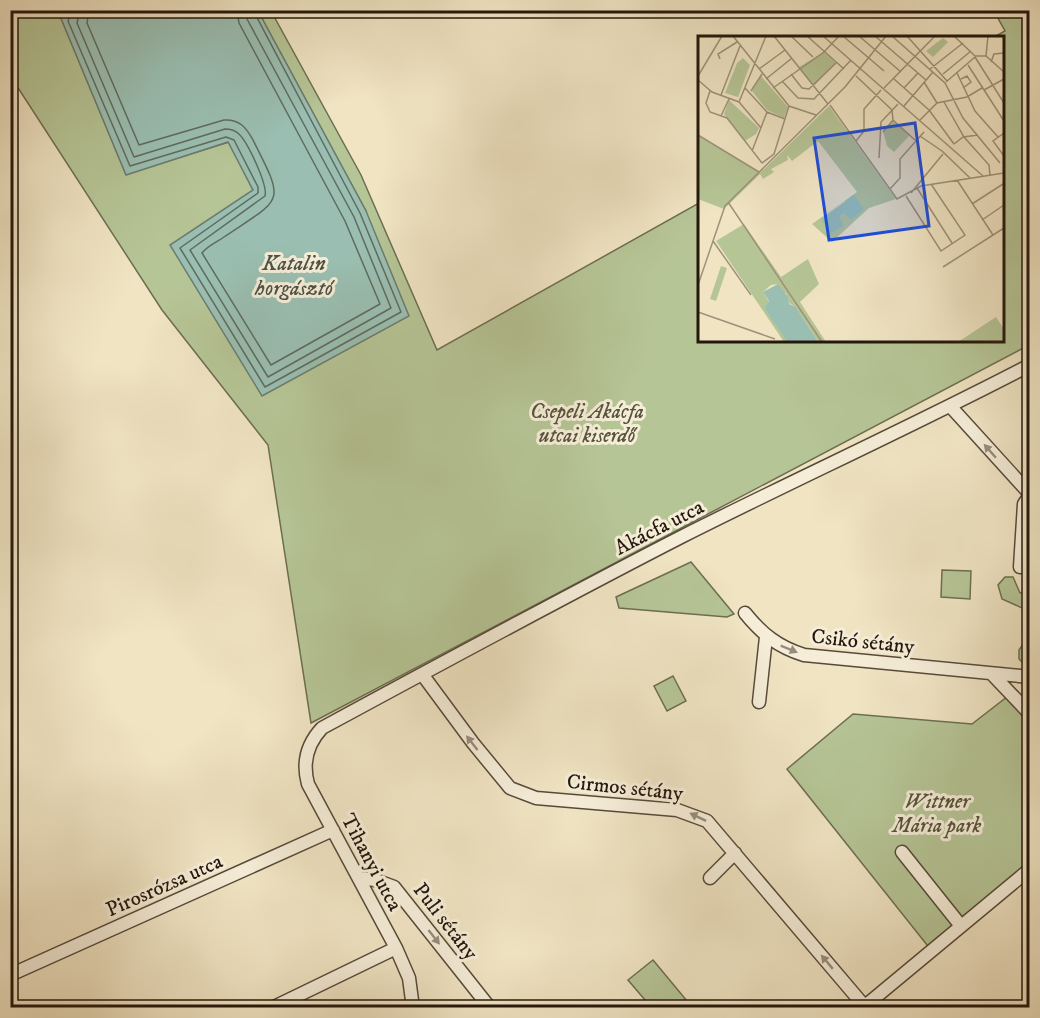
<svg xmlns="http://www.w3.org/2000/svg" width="1040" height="1018" viewBox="0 0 1040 1018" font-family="'IM FELL DW Pica',serif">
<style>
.green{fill:#b6c596;stroke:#6d6e51;stroke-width:1.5}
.water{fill:#9abfb2;stroke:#6b7c70;stroke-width:1.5}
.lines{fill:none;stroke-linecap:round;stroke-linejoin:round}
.shore{stroke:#5f6b5f;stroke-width:1.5}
.minor-casing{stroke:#574a3a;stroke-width:15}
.minor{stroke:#f5edd8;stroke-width:12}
.oneway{fill:#978d7c}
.labels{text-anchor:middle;stroke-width:6;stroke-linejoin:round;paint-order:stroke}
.park-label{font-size:21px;font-style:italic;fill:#57543c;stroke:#f5edd8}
.street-label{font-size:21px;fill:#24170c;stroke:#f5edd8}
.water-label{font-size:22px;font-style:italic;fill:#4d5246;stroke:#f5edd8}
.inset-road{fill:none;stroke:#9e927a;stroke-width:1.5}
.view{fill:#1d4ed8;fill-opacity:0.15;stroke:#1d4ed8;stroke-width:3}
.inset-edge{fill:none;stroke:#24170c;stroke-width:3}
</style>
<rect width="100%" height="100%" fill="#f0e4c3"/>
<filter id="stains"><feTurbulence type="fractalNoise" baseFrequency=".00333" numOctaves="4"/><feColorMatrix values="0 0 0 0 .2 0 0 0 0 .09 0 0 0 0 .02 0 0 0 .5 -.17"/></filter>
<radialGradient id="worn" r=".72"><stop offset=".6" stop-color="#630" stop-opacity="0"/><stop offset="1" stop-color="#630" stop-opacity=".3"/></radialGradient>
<path class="green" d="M 11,11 L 71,11 L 60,16 L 126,174 L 229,142 L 253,190 L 366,211 L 258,11 L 271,11 L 361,175 L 437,350 L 699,203 L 700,340 L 1002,340 L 1002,38 L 994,37 L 1005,31 L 994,11 L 1029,11 L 1029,345 L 311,723 L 268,445 L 162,310 L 11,77 Z
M 691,562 L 734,614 L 727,617 L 619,608 L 616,597 Z
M 942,570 L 971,571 L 970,599 L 941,597 Z
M 1005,577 L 1013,577 L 1020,593 L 1029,591 L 1029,611 L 1002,599 L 998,585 Z
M 1029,636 L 1029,666 L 1026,666 L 1019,659 L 1019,650 Z
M 673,676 L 686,701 L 667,711 L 654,686 Z
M 1012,693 L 1029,714 L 1029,869 L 931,950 L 787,769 L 853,714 L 972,724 Z
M 653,960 L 692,1007 L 651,1007 L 628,980 Z"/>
<path class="water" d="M 71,11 L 258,11 L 366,211 L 409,316 L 262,396 L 170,245 L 253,190 L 228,142 L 126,175 L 60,16 Z"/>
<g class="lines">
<path class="shore" d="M 72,10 L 68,21 L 130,166 L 226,137 L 234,140 L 258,187 L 258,193 L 180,248 L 265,387 L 401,312 L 360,213 L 253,10
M 80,10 L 77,23 L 134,157 L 225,129 C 231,129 235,130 239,134 C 248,143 268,185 265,196 L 190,250 L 268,377 L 391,308 L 354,217 L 247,19 L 246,10
M 89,10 L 87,23 L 139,145 L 224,120 C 239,119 246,127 253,140 C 286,205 283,197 224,237 C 217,242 207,246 202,253 L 271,365 L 380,304 L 345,221 L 239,23 L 237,10"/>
<defs>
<path id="minor" d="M 951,407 L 1030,494
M 1020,567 L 1024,504 L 1030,495
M 745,613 C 762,634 778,647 804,655 L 1030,677
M 422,674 L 473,743 L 510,788 L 536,798 L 677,810 L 707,821 L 866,1008
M 992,674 L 1030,714
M 759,702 L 766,637
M 902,852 L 961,926
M 359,878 L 375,880 L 394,887 L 490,1008
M 710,878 L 735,853
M 10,975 L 333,830
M 865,1006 L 1030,869
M 272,1008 L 396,948
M 413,1008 L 409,978 L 396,948 L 308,784 C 302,762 307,744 322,728 C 442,663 562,598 683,536 C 798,478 915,425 1030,365"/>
</defs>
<use href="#minor" class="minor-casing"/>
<use href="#minor" class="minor"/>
</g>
<defs><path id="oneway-solid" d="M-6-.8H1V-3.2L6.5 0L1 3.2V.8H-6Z" transform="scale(1.5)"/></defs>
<g class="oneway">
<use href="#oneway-solid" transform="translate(990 451) rotate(-131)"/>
<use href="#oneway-solid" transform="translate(789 649) rotate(22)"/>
<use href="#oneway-solid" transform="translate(472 743) rotate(-128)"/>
<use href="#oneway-solid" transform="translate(698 817) rotate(-154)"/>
<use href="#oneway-solid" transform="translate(434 937) rotate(52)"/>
<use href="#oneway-solid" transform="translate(827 962) rotate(-130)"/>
</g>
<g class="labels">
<g class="park-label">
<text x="587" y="418">Csepeli Akácfa<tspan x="587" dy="24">utcai kiserdő</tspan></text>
<text x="937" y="808">Wittner<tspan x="937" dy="24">Mária park</tspan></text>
</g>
<g class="street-label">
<text transform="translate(659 527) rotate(-27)" y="7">Akácfa utca</text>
<text transform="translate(863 641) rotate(6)" y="7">Csikó sétány</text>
<text transform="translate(625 787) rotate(6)" y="7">Cirmos sétány</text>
<text transform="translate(372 862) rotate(62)" y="7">Tihanyi utca</text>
<text transform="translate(164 885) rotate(-24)" y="7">Pirosrózsa utca</text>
<text transform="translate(446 921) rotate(52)" y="7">Puli sétány</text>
</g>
<g class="water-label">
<text x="294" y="270">Katalin<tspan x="294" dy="25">horgásztó</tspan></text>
</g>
</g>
<g transform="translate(698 36)">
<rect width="306" height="306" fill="#f0e4c3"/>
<path d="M 245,2 L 250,6 L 235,21 L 228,15 ZM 126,16 L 138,27 L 116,50 L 101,31 ZM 45,22 L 52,29 L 40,61 L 27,57 L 39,27 ZM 63,40 L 90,71 L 86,82 L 69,74 L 54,55 ZM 31,64 L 61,92 L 58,98 L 47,105 L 26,78 ZM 131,70 L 198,163 L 171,172 L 134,206 L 114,188 L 159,156 L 120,105 L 94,125 L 89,119 L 90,124 L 73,133 L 76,136 L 65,143 L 62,138 L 26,173 L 0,163 L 0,99 L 62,137 ZM 147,165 L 146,177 L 142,180 L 146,189 L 125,181 ZM 195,84 L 212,99 L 196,116 L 189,110 L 185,95 ZM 46,188 L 83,241 L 110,223 L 121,248 L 102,266 L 128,306 L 120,306 L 98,271 L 91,267 L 88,257 L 83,257 L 80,248 L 73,249 L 65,256 L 71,266 L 66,272 L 92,306 L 86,306 L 18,205 ZM 23,230 L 29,232 L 18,265 L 12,263 ZM 298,281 L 306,293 L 306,306 L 260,306 Z" fill="#b6c596" fill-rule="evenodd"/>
<path d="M 156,159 L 166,173 L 153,184 L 146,177 L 142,180 L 146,189 L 132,198 L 123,183 ZM 80,248 L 90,261 L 91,268 L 98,271 L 120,306 L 89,305 L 66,272 L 71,265 L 65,256 Z" fill="#9abfb2"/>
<path class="inset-road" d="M 35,0 L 91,70 L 118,79M 76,0 L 130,68M 93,0 L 115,21M 109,0 L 146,33M 125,0 L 285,140M 145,0 L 186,35M 161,0 L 203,36M 177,0 L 228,44M 194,0 L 247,47 L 265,82 L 302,127M 209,0 L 249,45M 256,0 L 277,20M 277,20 L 288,20 L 306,36M 288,20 L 290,0M 277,21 L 306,67M 22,23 L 20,18 L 39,6M 293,26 L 296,18 L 306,17M 270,29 L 306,85M 61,33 L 87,14M 232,33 L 265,7M 259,37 L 277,75 L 300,101M 93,38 L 104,52 L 111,53 L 138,27M 245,38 L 273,15M 0,40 L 24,0M 158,40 L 194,74M 68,43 L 94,22M 196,43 L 231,74 L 256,108M 263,43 L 269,40 L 273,46 L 265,52M 0,44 L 14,56 L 41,66 L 63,92M 84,45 L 100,62 L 116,63 L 153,24M 226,46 L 239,67M 248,46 L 277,21M 47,52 L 69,76 L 87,83M 75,52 L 126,16 L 141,0M 186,52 L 237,0M 206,52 L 220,37M 286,54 L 306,43M 12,55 L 8,67 L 12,76 L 29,82 L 64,127 L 76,118 L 91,70M 53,55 L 64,38M 23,59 L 42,10M 41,66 L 68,0M 246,66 L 266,101 L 291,129 L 292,139M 132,69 L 199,163 L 223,150 L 306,137M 206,70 L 235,36M 23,80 L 31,63M 195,84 L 218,105M 222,84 L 239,67 L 269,61 L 284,52M 185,96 L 195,84 L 194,74M 306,97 L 295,105 L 306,120M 0,99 L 61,136M 222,100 L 244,115M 158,105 L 166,95 L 166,73 L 183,54M 256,108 L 265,101 L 280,99M 54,115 L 69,76M 244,115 L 272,142M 181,122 L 183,86 L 200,68M 259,144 L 295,199M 219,152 L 254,207M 192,153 L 202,142 L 202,123 L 226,96M 213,157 L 245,118M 208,160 L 243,215 L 267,199 L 233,148M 30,166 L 124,306M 274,168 L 305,148M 284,184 L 306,169M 15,205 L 53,259M 245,231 L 306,192M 0,249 L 27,170 L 147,51 L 188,0M 0,276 L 77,303"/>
<path class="view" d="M 217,87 L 231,190 L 131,204 L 116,102 Z"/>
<rect width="306" height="306" class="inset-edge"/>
</g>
<rect width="1040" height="1018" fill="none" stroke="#f0e4c3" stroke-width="36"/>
<rect x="12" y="12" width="1016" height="994" fill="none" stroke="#24170c" stroke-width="3"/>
<rect x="18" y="18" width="1004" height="982" fill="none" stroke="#24170c" stroke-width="1.5"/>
<rect width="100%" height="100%" filter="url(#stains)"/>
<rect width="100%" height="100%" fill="url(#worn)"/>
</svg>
